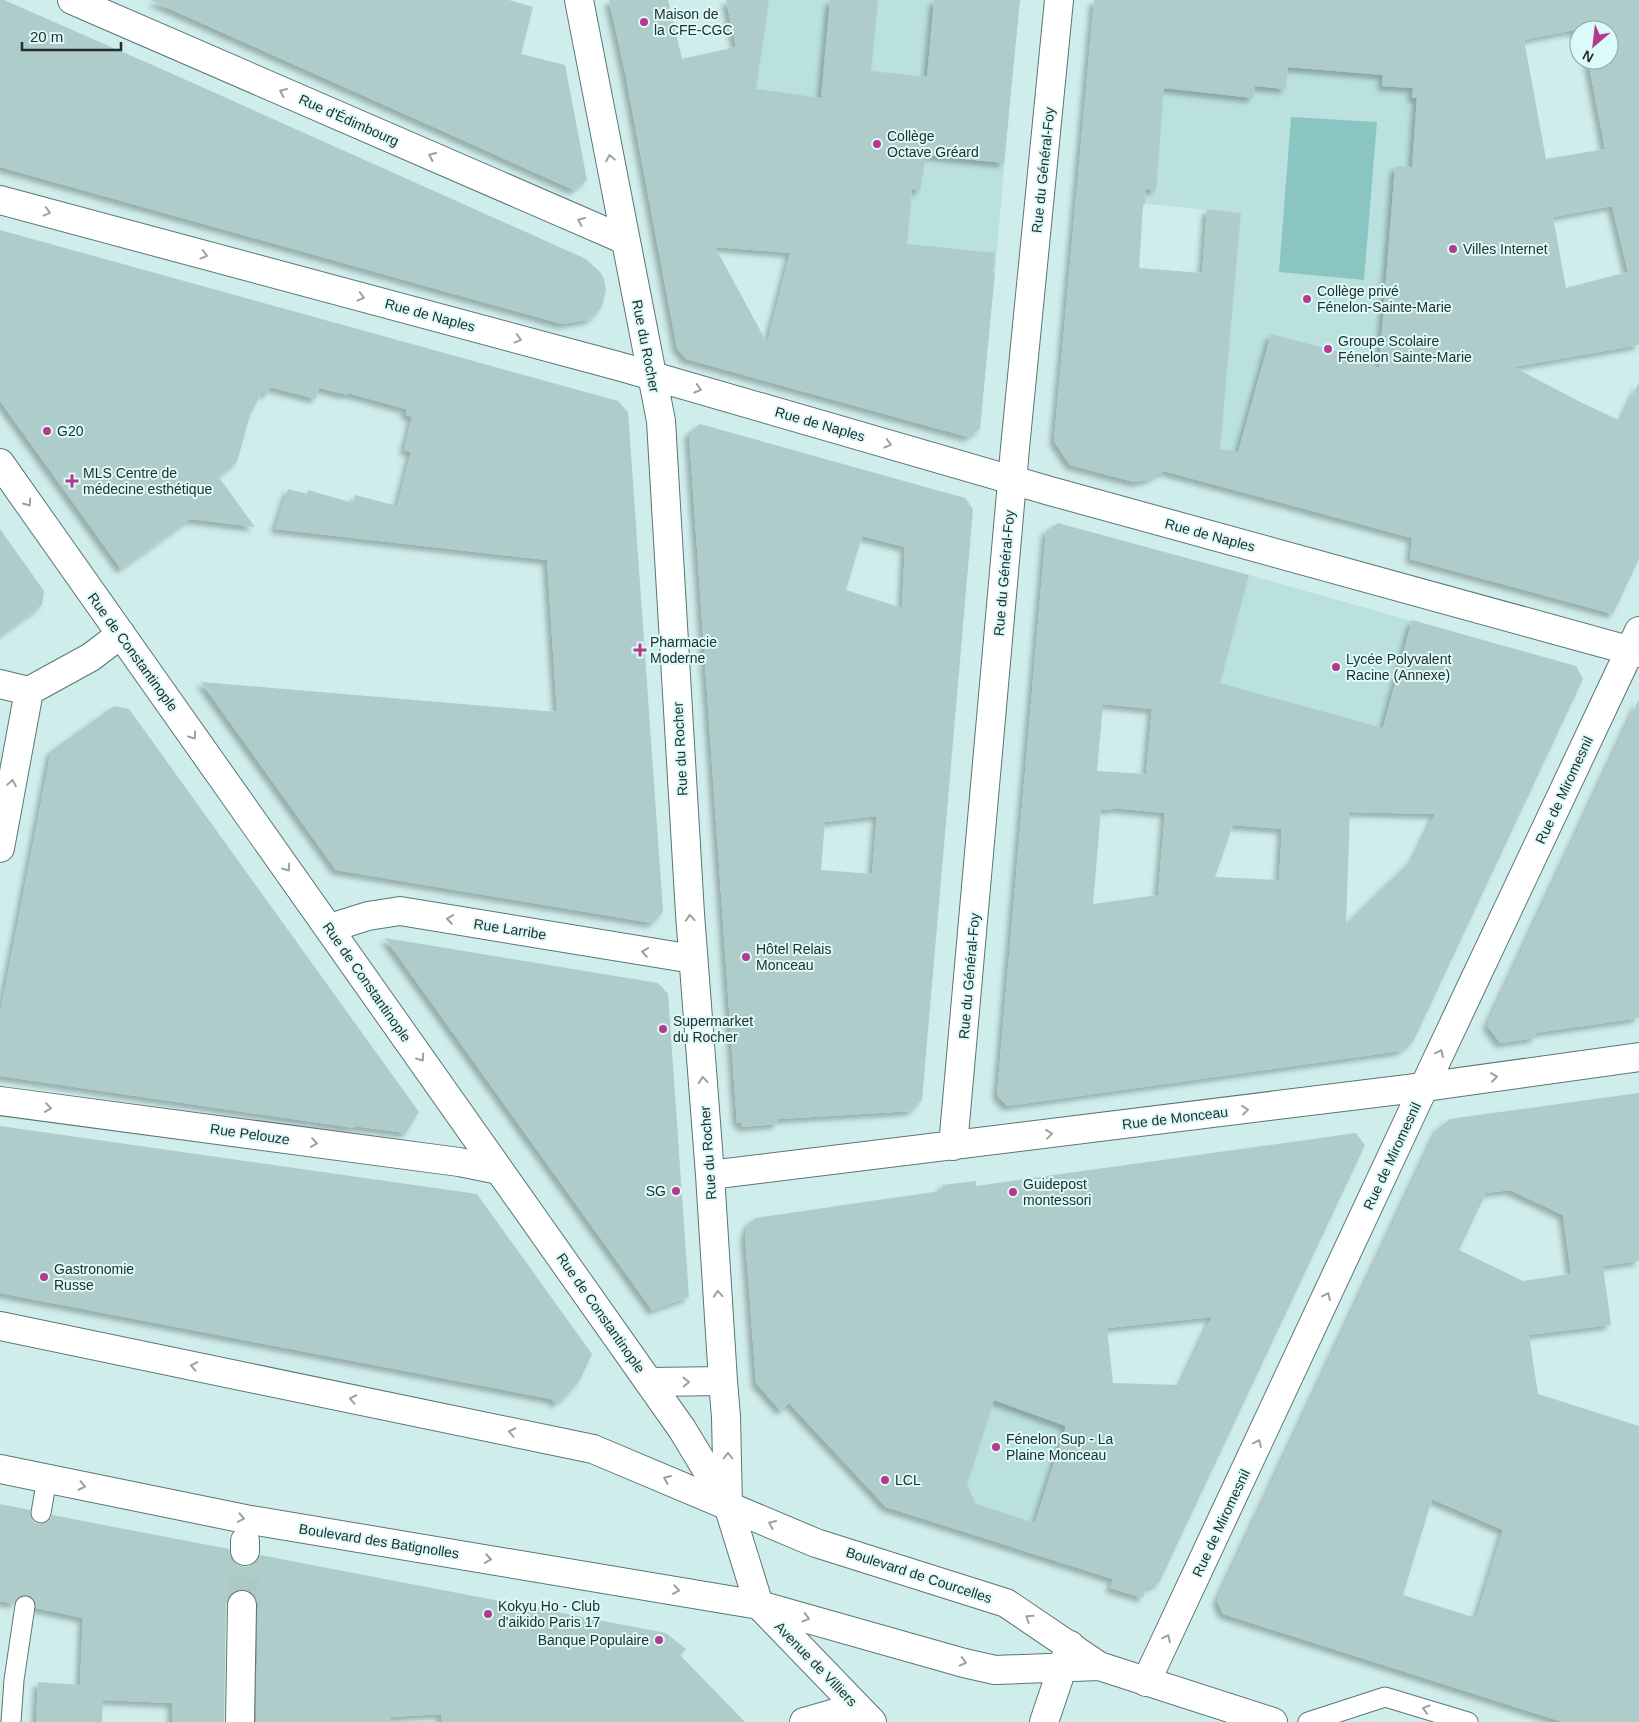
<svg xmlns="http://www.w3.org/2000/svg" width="1639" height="1722" viewBox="0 0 1639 1722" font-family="Arial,sans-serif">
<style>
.built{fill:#bae1de}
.green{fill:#8bc5c2}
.building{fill:#aeccca;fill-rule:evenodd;filter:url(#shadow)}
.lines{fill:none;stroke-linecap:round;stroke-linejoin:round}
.street-tunnel{stroke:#adc7c5;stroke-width:28;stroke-dasharray:28 14;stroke-linecap:butt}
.lane-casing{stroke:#5b7675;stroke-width:21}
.street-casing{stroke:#5b7675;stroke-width:30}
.secondary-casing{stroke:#5b7675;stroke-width:30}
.primary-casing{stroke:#5b7675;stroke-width:30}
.lane{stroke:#fff;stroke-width:19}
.street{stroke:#fff;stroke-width:28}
.secondary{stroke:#fff;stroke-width:28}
.primary{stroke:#fff;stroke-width:28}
.oneway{stroke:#9ca1a1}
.poi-dot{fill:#b23a8f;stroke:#dcfaf8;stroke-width:2}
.labels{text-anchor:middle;stroke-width:4;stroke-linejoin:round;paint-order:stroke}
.poi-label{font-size:14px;fill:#232f2e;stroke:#dcfaf8;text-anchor:start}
.street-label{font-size:14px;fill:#232f2e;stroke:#dcfaf8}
</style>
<defs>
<filter id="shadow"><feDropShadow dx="-4.5" dy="4.5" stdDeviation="2.5" flood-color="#0004"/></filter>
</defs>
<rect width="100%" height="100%" fill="#cfedeb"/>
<path class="built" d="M 769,0 L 934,0 L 967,111 L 1009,113 L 995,272 L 732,248 Z
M 1094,0 L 1453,18 L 1412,538 L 1216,485 L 1241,213 L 1076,197 Z
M 1249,575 L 1412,621 L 1415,783 L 1195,775 Z
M 941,1191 L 961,1344 L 1080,1382 L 1025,1551 L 911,1515 L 951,1392 L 840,1340 L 833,1206 Z"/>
<path class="green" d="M 1291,117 L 1377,122 L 1364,280 L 1279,272 Z"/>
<path class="building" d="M 0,0 L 4,0 L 175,75 L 586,259 L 600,272 L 604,279 L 606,291 L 602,306 L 594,316 L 588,320 L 562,324 L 0,167 Z
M 150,0 L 509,0 L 533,7 L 521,54 L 565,65 L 587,180 L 574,190 Z
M 609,0 L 668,0 L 682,59 L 736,47 L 726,0 L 769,0 L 756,89 L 821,98 L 830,0 L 878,0 L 871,71 L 927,77 L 934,0 L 1020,0 L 1004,163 L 926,155 L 920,191 L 912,189 L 907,244 L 995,253 L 993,272 L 995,272 L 980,429 L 968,437 L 686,359 L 677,348 L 625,72 ZM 715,247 L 790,253 L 767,343 Z
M 1094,0 L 1639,0 L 1639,345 L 1514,367 L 1580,402 L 1621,421 L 1639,382 L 1639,559 L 1613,614 L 1410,559 L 1412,538 L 1164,471 L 1148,480 L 1134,482 L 1070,465 L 1054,441 ZM 1574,30 L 1575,35 L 1579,34 L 1579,30 L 1609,30 L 1609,60 L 1588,60 L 1605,149 L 1546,159 L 1524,40 ZM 1288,67 L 1383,75 L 1382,86 L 1413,88 L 1412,98 L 1417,98 L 1412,167 L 1395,166 L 1379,368 L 1339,352 L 1271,334 L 1238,452 L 1220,449 L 1241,213 L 1207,209 L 1202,273 L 1139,268 L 1143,204 L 1145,204 L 1146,189 L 1156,190 L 1164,88 L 1253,98 L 1255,86 L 1286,89 ZM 1612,206 L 1628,272 L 1566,288 L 1553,217 Z
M 0,230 L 618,401 L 628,412 L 663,912 L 652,923 L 336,870 L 201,682 L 557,712 L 547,560 L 275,529 L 288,489 L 307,494 L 308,490 L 353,503 L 355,495 L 397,506 L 411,452 L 404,450 L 412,417 L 406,415 L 406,409 L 348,393 L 348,395 L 319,388 L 316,399 L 270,387 L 268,394 L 262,392 L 250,415 L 237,462 L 218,476 L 255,527 L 190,519 L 121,569 L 0,401 Z
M 700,424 L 965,498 L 973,509 L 922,1100 L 911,1111 L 778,1119 L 778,1124 L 741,1127 L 741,1122 L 737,1123 L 689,433 ZM 862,536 L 905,547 L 902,608 L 846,590 ZM 877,816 L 872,874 L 821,870 L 825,822 Z
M 1058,523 L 1249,575 L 1220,683 L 1383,728 L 1412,620 L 1576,666 L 1583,679 L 1413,1042 L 1400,1051 L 1007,1106 L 997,1095 L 1046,531 ZM 1103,704 L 1152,709 L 1146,774 L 1097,771 ZM 1113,808 L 1165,813 L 1158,895 L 1093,904 L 1101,809 L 1112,810 ZM 1350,812 L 1435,814 L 1414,858 L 1346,924 ZM 1233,825 L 1282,829 L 1279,880 L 1215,877 Z
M 0,529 L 44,591 L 42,605 L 0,636 Z
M 1639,699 L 1639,1018 L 1535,1033 L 1536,1038 L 1500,1043 L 1487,1025 Z
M 114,706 L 129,709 L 419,1112 L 406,1133 L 354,1126 L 354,1128 L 0,1076 L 0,1014 L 51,751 Z
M 385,938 L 658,983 L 668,994 L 689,1297 L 652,1310 Z
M 1639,1093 L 1639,1261 L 1603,1266 L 1611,1325 L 1529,1335 L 1538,1394 L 1639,1426 L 1639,1722 L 1563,1722 L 1223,1614 L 1217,1600 L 1438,1128 L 1450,1119 ZM 1510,1190 L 1563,1215 L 1571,1274 L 1523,1281 L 1459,1250 L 1486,1193 ZM 1432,1499 L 1503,1530 L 1476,1618 L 1403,1595 Z
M 0,1126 L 477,1194 L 592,1354 L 580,1380 L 566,1396 L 556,1403 L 551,1399 L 0,1293 Z
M 1356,1133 L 1365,1145 L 1159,1583 L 1145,1589 L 1143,1598 L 1110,1588 L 1113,1579 L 886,1507 L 789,1403 L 781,1411 L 756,1383 L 745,1235 L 749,1223 L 756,1218 L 942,1191 L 942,1185 L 976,1181 L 976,1186 ZM 1212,1317 L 1180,1385 L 1113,1383 L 1107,1328 ZM 994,1400 L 1066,1426 L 1035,1523 L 976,1504 L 967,1485 Z
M 0,1504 L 30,1510 L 31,1517 L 34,1522 L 39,1524 L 45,1523 L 50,1520 L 52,1515 L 229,1549 L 232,1559 L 238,1565 L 245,1567 L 253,1564 L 258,1559 L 260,1555 L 666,1633 L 686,1649 L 680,1655 L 745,1722 L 442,1722 L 441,1714 L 390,1717 L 391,1722 L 256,1722 L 258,1605 L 256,1598 L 250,1592 L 242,1589 L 234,1592 L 229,1597 L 226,1605 L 224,1722 L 172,1722 L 172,1703 L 103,1700 L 102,1722 L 36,1722 L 38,1682 L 80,1685 L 83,1618 L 36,1608 L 35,1601 L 32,1598 L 27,1595 L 20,1596 L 16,1599 L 14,1604 L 0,1601 Z"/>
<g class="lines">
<path class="street-tunnel" d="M 242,1605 L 245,1551"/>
<defs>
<path id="lane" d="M 41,1513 L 47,1478
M 11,1722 L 14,1680 L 25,1606
M 1308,1722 L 1385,1697 L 1468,1722"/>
<path id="street" d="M 72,0 L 625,240
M 579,0 L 661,421 L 690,914 L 710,1175 L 723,1381 L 726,1417 L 728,1505
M 0,200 L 618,366 L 1050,491 L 1639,653
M 0,684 L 29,691
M 29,691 L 91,657 L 121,634
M 0,848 L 29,691
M 330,928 L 368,916 L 400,911 L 693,959
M 0,1101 L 459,1162 L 499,1170
M 953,1146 L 1015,448 L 1059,0
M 710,1175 L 1424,1087 L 1639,1057
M 650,1382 L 723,1381
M 245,1551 L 245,1541
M 1146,1682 L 1424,1087 L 1639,631
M 240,1722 L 242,1605
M 804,1722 L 857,1707"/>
<path id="secondary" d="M 0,463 L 682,1429 L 728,1505 L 759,1605 L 872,1722
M 1044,1722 L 1070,1645"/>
<path id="primary" d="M 0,1326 L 593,1449 L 816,1543 L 1006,1603 L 1099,1666 L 1273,1722
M 0,1469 L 245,1519 L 759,1605 L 964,1663 L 995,1670 L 1099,1666"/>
</defs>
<use href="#lane" class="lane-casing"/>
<use href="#street" class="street-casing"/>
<use href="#secondary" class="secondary-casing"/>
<use href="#primary" class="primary-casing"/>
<use href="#lane" class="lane"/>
<use href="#street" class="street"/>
<use href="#secondary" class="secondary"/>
<use href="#primary" class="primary"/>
</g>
<defs><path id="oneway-chevron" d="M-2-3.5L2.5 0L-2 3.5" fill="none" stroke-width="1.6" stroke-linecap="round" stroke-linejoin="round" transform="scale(1.25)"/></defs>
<g class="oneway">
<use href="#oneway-chevron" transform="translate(283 92) rotate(-156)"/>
<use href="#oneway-chevron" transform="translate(432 156) rotate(-156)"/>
<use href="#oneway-chevron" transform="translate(610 158) rotate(-101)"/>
<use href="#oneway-chevron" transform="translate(47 212) rotate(15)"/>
<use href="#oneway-chevron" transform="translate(581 221) rotate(-156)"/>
<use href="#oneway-chevron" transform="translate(204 255) rotate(15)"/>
<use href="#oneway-chevron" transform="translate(361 297) rotate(15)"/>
<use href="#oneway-chevron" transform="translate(518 339) rotate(15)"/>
<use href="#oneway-chevron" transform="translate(698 389) rotate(16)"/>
<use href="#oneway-chevron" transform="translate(888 444) rotate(16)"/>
<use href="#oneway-chevron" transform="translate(28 503) rotate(55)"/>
<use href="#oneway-chevron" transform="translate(193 736) rotate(55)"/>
<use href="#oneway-chevron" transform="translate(12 783) rotate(-80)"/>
<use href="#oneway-chevron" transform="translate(287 868) rotate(55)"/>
<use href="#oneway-chevron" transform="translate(690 918) rotate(-94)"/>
<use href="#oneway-chevron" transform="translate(450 919) rotate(-171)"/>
<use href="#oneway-chevron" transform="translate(645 952) rotate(-171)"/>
<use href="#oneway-chevron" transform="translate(1440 1053) rotate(-65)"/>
<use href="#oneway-chevron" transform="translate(421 1058) rotate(55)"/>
<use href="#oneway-chevron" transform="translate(1494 1077) rotate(-8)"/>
<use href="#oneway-chevron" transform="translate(703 1080) rotate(-95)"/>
<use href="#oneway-chevron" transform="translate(48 1108) rotate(8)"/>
<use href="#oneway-chevron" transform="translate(1245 1110) rotate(-7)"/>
<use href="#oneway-chevron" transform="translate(1049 1134) rotate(-7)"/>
<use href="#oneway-chevron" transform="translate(314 1143) rotate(8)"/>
<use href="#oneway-chevron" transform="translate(718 1294) rotate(-94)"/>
<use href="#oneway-chevron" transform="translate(1327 1296) rotate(-65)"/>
<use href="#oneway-chevron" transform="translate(194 1366) rotate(-168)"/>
<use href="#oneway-chevron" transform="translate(686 1382) rotate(-1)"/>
<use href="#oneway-chevron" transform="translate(353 1399) rotate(-168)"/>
<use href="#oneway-chevron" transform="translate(512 1432) rotate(-168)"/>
<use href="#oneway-chevron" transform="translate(1258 1443) rotate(-65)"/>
<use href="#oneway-chevron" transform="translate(728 1456) rotate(-90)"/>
<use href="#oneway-chevron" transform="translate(667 1479) rotate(-157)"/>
<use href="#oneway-chevron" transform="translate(82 1486) rotate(12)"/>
<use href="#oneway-chevron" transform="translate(241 1518) rotate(11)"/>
<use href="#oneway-chevron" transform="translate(772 1524) rotate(-156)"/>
<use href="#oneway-chevron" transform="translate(488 1559) rotate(9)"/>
<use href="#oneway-chevron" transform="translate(676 1590) rotate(10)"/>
<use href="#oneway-chevron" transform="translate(806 1618) rotate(16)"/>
<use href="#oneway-chevron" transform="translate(1029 1618) rotate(-146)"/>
<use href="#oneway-chevron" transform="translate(1167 1638) rotate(-64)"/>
<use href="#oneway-chevron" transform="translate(963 1662) rotate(14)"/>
<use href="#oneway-chevron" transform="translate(1426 1709) rotate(-163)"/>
</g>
<g class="poi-dot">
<circle cx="644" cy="22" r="5"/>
<circle cx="877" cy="144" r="5"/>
<circle cx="1453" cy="249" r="5"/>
<circle cx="1307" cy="299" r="5"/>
<circle cx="1328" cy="349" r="5"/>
<circle cx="47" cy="431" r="5"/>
<path d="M69.5 473.5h5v5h5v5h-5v5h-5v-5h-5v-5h5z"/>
<path d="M637.5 642.5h5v5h5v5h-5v5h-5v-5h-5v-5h5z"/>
<circle cx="1336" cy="667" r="5"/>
<circle cx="746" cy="957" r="5"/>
<circle cx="663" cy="1029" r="5"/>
<circle cx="676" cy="1191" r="5"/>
<circle cx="1013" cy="1192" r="5"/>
<circle cx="44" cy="1277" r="5"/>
<circle cx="996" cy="1447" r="5"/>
<circle cx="885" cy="1480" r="5"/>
<circle cx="488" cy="1614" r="5"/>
<circle cx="659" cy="1640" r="5"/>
</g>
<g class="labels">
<g class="poi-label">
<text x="654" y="19">Maison de<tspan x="654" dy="16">la CFE-CGC</tspan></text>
<text x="887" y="141">Collège<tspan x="887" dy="16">Octave Gréard</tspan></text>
<text x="1463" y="254">Villes Internet</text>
<text x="1317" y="296">Collège privé<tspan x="1317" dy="16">Fénelon-Sainte-Marie</tspan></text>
<text x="1338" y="346">Groupe Scolaire<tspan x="1338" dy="16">Fénelon Sainte-Marie</tspan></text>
<text x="57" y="436">G20</text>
<text x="83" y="478">MLS Centre de<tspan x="83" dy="16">médecine esthétique</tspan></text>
<text x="650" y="647">Pharmacie<tspan x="650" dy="16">Moderne</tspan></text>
<text x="1346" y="664">Lycée Polyvalent<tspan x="1346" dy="16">Racine (Annexe)</tspan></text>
<text x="756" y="954">Hôtel Relais<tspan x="756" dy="16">Monceau</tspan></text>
<text x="673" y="1026">Supermarket<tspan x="673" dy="16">du Rocher</tspan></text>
<text x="1023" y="1189">Guidepost<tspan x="1023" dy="16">montessori</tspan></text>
<text x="666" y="1196" text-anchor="end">SG</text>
<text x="54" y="1274">Gastronomie<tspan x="54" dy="16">Russe</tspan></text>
<text x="1006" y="1444">Fénelon Sup - La<tspan x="1006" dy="16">Plaine Monceau</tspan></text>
<text x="895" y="1485">LCL</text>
<text x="498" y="1611">Kokyu Ho - Club<tspan x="498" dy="16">d'aikido Paris 17</tspan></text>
<text x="649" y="1645" text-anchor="end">Banque Populaire</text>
</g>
<g class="street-label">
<text transform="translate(349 120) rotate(24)" y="5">Rue d'Édimbourg</text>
<text transform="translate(1043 170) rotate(-84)" y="5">Rue du Général-Foy</text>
<text transform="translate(430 315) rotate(15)" y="5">Rue de Naples</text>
<text transform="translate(646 346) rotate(79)" y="5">Rue du Rocher</text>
<text transform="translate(820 424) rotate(16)" y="5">Rue de Naples</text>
<text transform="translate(1210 535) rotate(15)" y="5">Rue de Naples</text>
<text transform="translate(1004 573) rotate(-85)" y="5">Rue du Général-Foy</text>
<text transform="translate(133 652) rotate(54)" y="5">Rue de Constantinople</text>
<text transform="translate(680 749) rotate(-93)" y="5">Rue du Rocher</text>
<text transform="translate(1564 790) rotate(-65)" y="5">Rue de Miromesnil</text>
<text transform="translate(510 929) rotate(9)" y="5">Rue Larribe</text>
<text transform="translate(969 976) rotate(-85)" y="5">Rue du Général-Foy</text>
<text transform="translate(367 982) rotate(55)" y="5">Rue de Constantinople</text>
<text transform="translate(1175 1118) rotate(-7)" y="5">Rue de Monceau</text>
<text transform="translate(250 1134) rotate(8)" y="5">Rue Pelouze</text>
<text transform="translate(708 1153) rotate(-94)" y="5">Rue du Rocher</text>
<text transform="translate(1392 1156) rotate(-65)" y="5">Rue de Miromesnil</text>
<text transform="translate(601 1313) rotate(55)" y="5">Rue de Constantinople</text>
<text transform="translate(1221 1523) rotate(-65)" y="5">Rue de Miromesnil</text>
<text transform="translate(379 1541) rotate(9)" y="5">Boulevard des Batignolles</text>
<text transform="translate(919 1575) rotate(18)" y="5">Boulevard de Courcelles</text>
<text transform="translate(816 1664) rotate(46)" y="5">Avenue de Villiers</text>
</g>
</g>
<g transform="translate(1594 45) rotate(208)"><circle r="24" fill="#dcfaf8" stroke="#92a9a7"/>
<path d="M0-4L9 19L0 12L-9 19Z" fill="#b23a8f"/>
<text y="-8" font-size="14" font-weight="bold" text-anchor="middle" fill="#232f2e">N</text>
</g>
<path d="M22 42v8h99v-8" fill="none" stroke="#232f2e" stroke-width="2.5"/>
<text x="30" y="42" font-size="15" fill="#232f2e" stroke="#dcfaf8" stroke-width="4" paint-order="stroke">20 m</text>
</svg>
